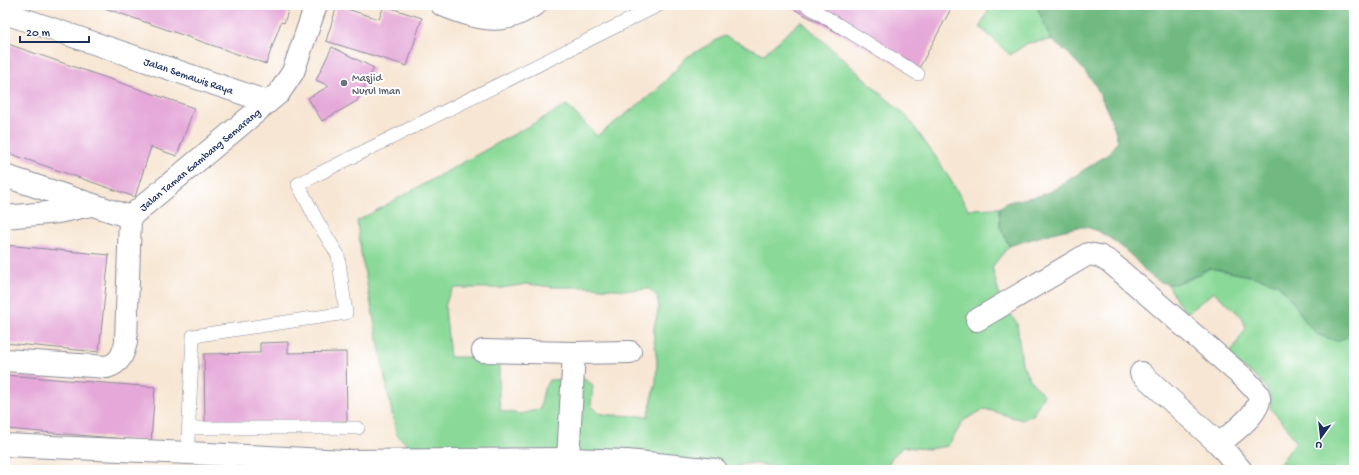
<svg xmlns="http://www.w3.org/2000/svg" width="1359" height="475" viewBox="0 0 1359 475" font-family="'Gochi Hand',sans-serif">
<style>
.green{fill:#8ad998;stroke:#52847b;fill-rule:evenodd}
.forest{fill:#6fb980;stroke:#45746f}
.building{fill:#e5a8d8}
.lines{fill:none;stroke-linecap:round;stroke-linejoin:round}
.lane-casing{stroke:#898a98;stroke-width:14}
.street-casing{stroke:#898a98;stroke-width:24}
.lane{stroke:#fff;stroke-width:13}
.street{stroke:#fff;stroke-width:22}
.worship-dot{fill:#6b7280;stroke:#fff;stroke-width:1.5}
.labels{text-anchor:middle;stroke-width:4;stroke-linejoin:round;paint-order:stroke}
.street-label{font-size:11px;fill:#1b2f5e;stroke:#fff}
.worship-label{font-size:11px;fill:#5b616d;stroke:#fff;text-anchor:start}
</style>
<rect width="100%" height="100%" fill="#fff"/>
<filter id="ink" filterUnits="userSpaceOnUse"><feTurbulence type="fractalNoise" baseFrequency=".025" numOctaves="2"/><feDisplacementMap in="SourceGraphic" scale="8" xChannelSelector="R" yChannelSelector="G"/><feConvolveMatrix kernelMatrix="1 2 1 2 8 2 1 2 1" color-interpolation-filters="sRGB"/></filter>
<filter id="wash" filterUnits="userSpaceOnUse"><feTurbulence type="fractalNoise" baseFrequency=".012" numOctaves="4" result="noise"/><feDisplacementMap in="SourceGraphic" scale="16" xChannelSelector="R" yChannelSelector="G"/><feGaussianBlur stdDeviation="0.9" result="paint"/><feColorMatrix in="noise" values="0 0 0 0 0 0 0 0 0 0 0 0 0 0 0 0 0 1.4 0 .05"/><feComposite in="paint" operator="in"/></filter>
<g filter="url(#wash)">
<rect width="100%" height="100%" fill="#f7e6d3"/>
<path class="green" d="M 991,5 L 1039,5 L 1038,9 L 1051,40 L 1028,43 L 1010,55 L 980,27 Z
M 801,21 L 907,117 L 940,163 L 968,209 L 999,208 L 1000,226 L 1009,246 L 992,267 L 1001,301 L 1017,323 L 1022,364 L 1031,381 L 1044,395 L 1033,415 L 1022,420 L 985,409 L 964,420 L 948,446 L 929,449 L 903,447 L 892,457 L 885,470 L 787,470 L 752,463 L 740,465 L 738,470 L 485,470 L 437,450 L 406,444 L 396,434 L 361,253 L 357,221 L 567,105 L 597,136 L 656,91 L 687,57 L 724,36 L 764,54 ZM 527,284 L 554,287 L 590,287 L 627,290 L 649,289 L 657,296 L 659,307 L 654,328 L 654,339 L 657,362 L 656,382 L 648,416 L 609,415 L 599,413 L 591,405 L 593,385 L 584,379 L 549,380 L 544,389 L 540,409 L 521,414 L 501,411 L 499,400 L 499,366 L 481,357 L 450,357 L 445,307 L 448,297 L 454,288 L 501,288 Z
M 1210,268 L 1259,278 L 1279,285 L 1293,302 L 1337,341 L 1354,334 L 1354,386 L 1352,393 L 1354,396 L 1354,470 L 1275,470 L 1296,442 L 1286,426 L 1270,408 C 1273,400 1267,388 1262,382 C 1254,374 1237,364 1228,357 L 1246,328 L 1242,317 L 1214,292 L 1187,313 L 1178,303 L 1168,284 L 1190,279 Z"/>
<path class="forest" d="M 1039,5 L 1354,5 L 1354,334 L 1337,341 L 1318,335 L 1305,321 L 1293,302 L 1279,285 L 1259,278 L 1210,268 C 1200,273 1178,286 1167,284 C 1151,280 1144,269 1134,258 C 1120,245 1105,232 1086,227 C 1075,225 1022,242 1009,246 L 1000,226 L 999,208 L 1008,202 L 1042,195 L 1053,190 L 1107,155 L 1118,141 L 1112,121 L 1095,84 L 1081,67 L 1068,53 L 1051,40 L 1038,9 Z"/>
<g id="blocks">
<path class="building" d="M 96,5 L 290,5 L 284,23 L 281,22 L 266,64 Z
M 786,5 L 953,5 L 916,74 Z
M 337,6 L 379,19 L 384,6 L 422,18 L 407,66 L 326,41 Z
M 5,43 L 194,108 L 177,156 L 151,147 L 135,197 L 5,152 Z
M 332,47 L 374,68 L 357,101 L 322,121 L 308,98 L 329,86 L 316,80 Z
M 5,245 L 109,255 L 99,352 L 5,343 Z
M 288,342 L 288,353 L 346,352 L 347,421 L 205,424 L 204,354 L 260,353 L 260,343 Z
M 5,375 L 155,387 L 151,441 L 5,429 Z"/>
</g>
</g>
<g filter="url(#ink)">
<use href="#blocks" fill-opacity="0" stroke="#898a98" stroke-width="1"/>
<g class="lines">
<defs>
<path id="lane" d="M 806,5 L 918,74
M 189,428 L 358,428
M 189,453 L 188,440 L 193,336 L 346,313 L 338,255 L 317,221 L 298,184 L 659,5"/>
<g id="street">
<path d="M 442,5 C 464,13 486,23 509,17 C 518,15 527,9 535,5"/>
<path id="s1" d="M 5,13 L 268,102 L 279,93 L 293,72 L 316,5"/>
<path d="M 5,176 L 130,217"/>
<path d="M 5,217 L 58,212 L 91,205"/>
<path d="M 977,320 L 1088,254 L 1099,256 L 1110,262 L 1245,379 C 1249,384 1255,389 1258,394 C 1266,410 1229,435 1219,444 L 1241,470"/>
<path d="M 483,351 L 574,353"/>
<path id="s2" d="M 5,360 L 107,367 C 120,363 123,355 126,342 L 130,217 L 268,102"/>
<path d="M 1141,373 L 1219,444"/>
<path d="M 5,445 L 189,453 L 344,461 L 568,459 L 627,461 L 716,470"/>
<path d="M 568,459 L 574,353 L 630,352"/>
</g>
</defs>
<use href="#lane" class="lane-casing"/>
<use href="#street" class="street-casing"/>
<use href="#lane" class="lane"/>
<use href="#street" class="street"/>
</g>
</g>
<circle class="worship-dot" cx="344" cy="83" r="4"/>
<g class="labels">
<g class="street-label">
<text dy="4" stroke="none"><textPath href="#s1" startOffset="194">Jalan Semawis Raya</textPath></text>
<text dy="4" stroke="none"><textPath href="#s2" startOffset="351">Jalan Taman Gambang Semarang</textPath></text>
</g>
<g class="worship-label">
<text x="352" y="81">Masjid<tspan x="352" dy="13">Nurul Iman</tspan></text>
</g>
</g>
<rect width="1359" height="475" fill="none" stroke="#fff" stroke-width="20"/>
<g transform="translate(1321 437) rotate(195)" stroke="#ffffff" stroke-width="3" paint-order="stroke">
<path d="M0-3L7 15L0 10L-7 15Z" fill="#1b2f5e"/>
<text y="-6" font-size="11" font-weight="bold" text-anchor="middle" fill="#1b2f5e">U</text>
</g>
<path d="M20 36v6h69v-6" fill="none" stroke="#1b2f5e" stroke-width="2"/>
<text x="26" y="36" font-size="12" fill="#1b2f5e" stroke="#ffffff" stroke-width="3" paint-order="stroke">20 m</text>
</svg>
